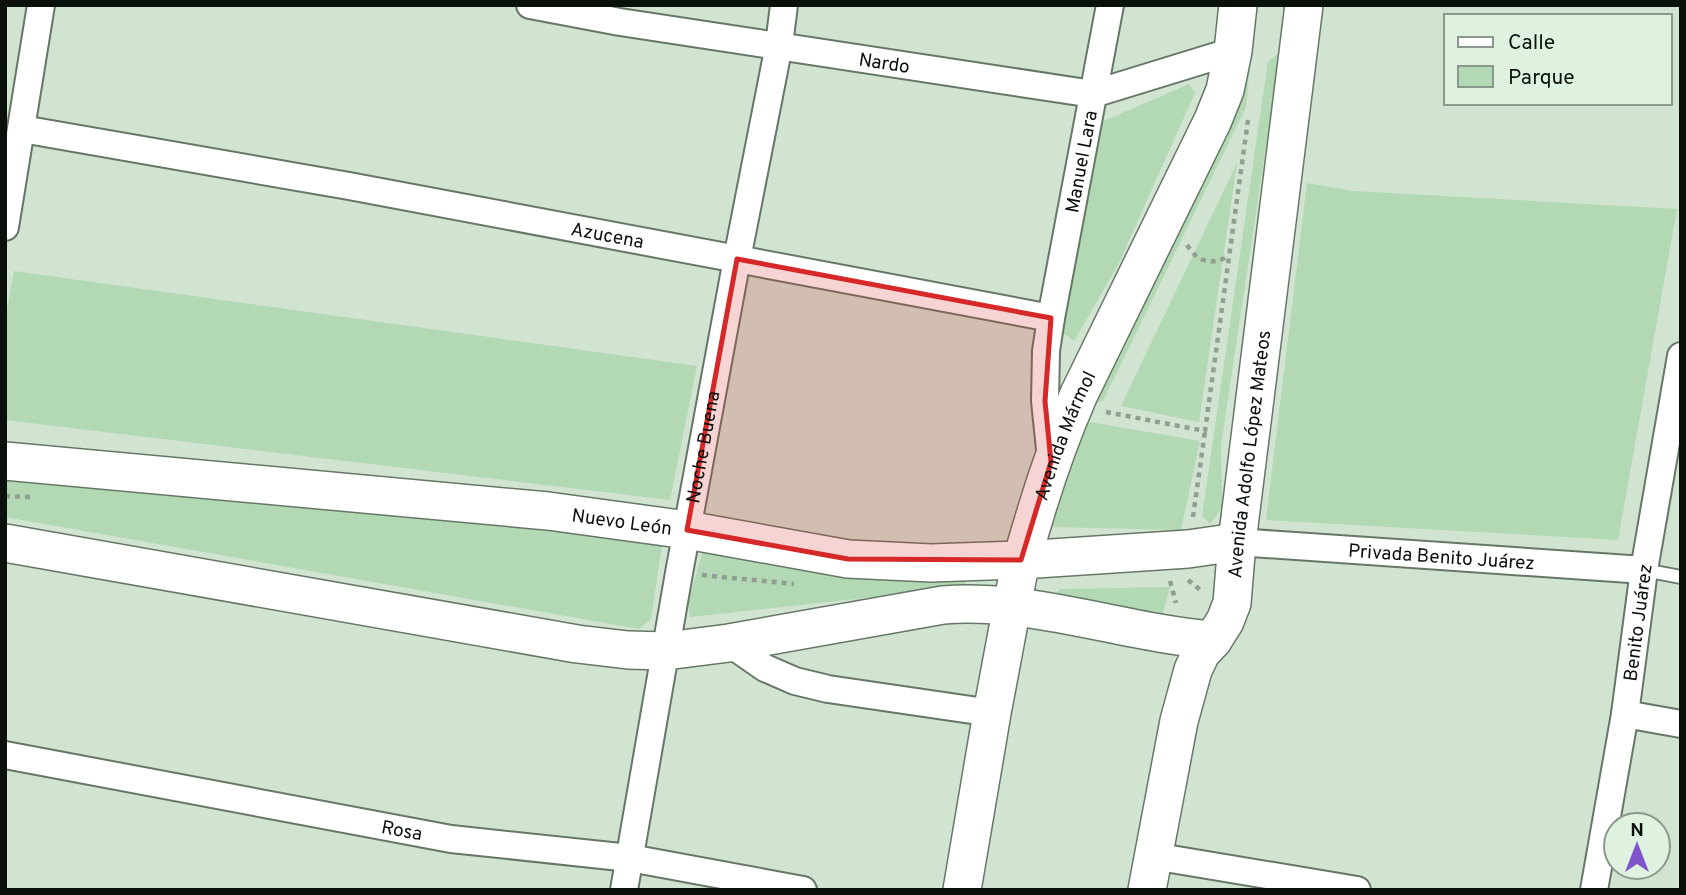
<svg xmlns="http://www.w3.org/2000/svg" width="1686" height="895" viewBox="0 0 1686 895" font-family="Overpass,sans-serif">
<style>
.green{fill:#b2d8b4}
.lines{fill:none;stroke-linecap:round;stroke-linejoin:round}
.lane-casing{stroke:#676;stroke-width:16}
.street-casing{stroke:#676;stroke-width:30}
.secondary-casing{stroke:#676;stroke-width:40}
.path{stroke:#909f91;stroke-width:4.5;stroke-dasharray:5 5;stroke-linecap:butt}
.lane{stroke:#fff;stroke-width:12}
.street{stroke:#fff;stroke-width:26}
.secondary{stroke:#fff;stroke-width:37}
.marked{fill:#d62828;fill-opacity:0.2;stroke:#d62828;stroke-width:5;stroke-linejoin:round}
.labels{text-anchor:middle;stroke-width:6;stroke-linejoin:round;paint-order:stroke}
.street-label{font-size:19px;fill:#0a110b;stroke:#def2df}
</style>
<rect width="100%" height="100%" fill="#d1e4d2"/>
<path class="green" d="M 1280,53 L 1221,445 L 1222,508 L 1210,524 L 1202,516 L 1268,61 Z
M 1250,65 L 1246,107 L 1103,401 L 1087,406 L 1242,67 Z
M 1189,84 L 1195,93 L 1118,265 L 1074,341 L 1062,332 L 1097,124 Z
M 1237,163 L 1199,422 L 1121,406 Z
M 1307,183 L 1353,191 L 1677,209 L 1618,540 L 1266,520 Z
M 14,271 L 697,366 L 670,500 L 5,420 L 5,320 Z
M 1084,421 L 1200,441 L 1181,530 L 1054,527 L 1044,515 Z
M 5,463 L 664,531 L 651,619 L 639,629 L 5,517 Z
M 705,543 L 967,570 L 965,587 L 690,617 L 688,603 Z
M 1170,587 L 1162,616 L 1048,599 L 1061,589 Z"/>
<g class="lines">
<defs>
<path id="lane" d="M 1644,570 L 1681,577"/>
<g id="street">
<path id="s1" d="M 530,5 L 620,22 L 1093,94 L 1233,51"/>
<path id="s2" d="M 22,129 L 349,186 L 1051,318"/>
<path d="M 5,227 L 41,5"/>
<path id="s3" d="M 1051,459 L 1045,401 L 1046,351 L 1051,318 L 1110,5"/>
<path id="s4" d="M 1237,542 L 1644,570"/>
<path d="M 729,643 L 765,668 L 795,681 L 828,689 L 992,713"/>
<path d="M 1625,714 L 1681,724"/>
<path id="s5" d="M 5,755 L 451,839 L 630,858 L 803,890"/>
<path d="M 1153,856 L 1357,890"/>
<path id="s6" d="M 624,890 L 679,573 L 737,259 L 779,45 L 784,5"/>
<path id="s7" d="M 1594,890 L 1625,714 L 1644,570 L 1681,356"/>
</g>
<g id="secondary">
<path id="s8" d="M 5,461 L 548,511 L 687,530 L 848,559 L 931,563 L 1021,560 L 1188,549 L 1237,542"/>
<path d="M 5,543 L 577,644 L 628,650 L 666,651 L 729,643 L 943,605 C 1034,598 1123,633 1213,640"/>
<path id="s9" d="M 962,890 L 992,713 L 1017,580 C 1022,557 1029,535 1036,512 C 1048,472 1062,433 1079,394 L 1213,120 L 1225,90 L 1233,51 L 1238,5"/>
<path id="s10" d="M 1147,890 L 1179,721 L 1193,670 L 1201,653 L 1213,640 L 1225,621 L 1232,603 L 1237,542 L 1304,5"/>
</g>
</defs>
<use href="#lane" class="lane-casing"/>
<use href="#street" class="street-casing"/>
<use href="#secondary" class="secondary-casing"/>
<path class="path" d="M 1187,245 C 1198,262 1211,266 1229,256
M 1106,412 L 1205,431 L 1248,120
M 5,496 L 30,497
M 1193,517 L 1205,431
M 702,575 L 794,584
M 1188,580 L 1203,592
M 1170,581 L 1176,603"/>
<use href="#lane" class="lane"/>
<use href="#street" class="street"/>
<use href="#secondary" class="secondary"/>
</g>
<path class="marked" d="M 737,259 L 1051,318 L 1045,401 L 1051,462 L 1021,560 L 848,559 L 687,530 Z"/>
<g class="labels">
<g class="street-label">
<text dy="7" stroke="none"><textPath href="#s1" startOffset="359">Nardo</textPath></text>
<text dy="7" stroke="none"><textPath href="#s3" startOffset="301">Manuel Lara</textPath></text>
<text dy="7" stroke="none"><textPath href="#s2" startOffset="595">Azucena</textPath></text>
<text dy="7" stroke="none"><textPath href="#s9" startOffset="467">Avenida Mármol</textPath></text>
<text dy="7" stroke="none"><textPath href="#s6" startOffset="450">Noche Buena</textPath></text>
<text dy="7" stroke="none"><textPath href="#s10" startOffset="453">Avenida Adolfo López Mateos</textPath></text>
<text dy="7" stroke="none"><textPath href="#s8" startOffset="620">Nuevo León</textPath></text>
<text dy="7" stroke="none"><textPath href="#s4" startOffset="205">Privada Benito Juárez</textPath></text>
<text dy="7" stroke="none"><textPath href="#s7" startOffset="271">Benito Juárez</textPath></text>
<text dy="7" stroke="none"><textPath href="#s5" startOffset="404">Rosa</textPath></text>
</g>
</g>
<rect width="1686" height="895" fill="none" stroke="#0a110b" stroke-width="14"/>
<rect x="1444" y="14" width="228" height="91" fill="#def2df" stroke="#89988a" stroke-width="2"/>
<rect x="1458" y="37" width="35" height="10" fill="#ffffff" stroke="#89988a" stroke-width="2"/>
<text x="1508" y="49" font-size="21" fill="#0a110b">Calle</text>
<rect x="1458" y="66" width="35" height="21" fill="#b2d8b4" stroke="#89988a" stroke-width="2"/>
<text x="1508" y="84" font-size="21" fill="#0a110b">Parque</text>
<g transform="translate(1637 846)"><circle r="33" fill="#def2df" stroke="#89988a" stroke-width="2"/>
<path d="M0-5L12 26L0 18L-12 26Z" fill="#7f53cc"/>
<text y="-10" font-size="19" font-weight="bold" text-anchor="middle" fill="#0a110b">N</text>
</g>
</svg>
